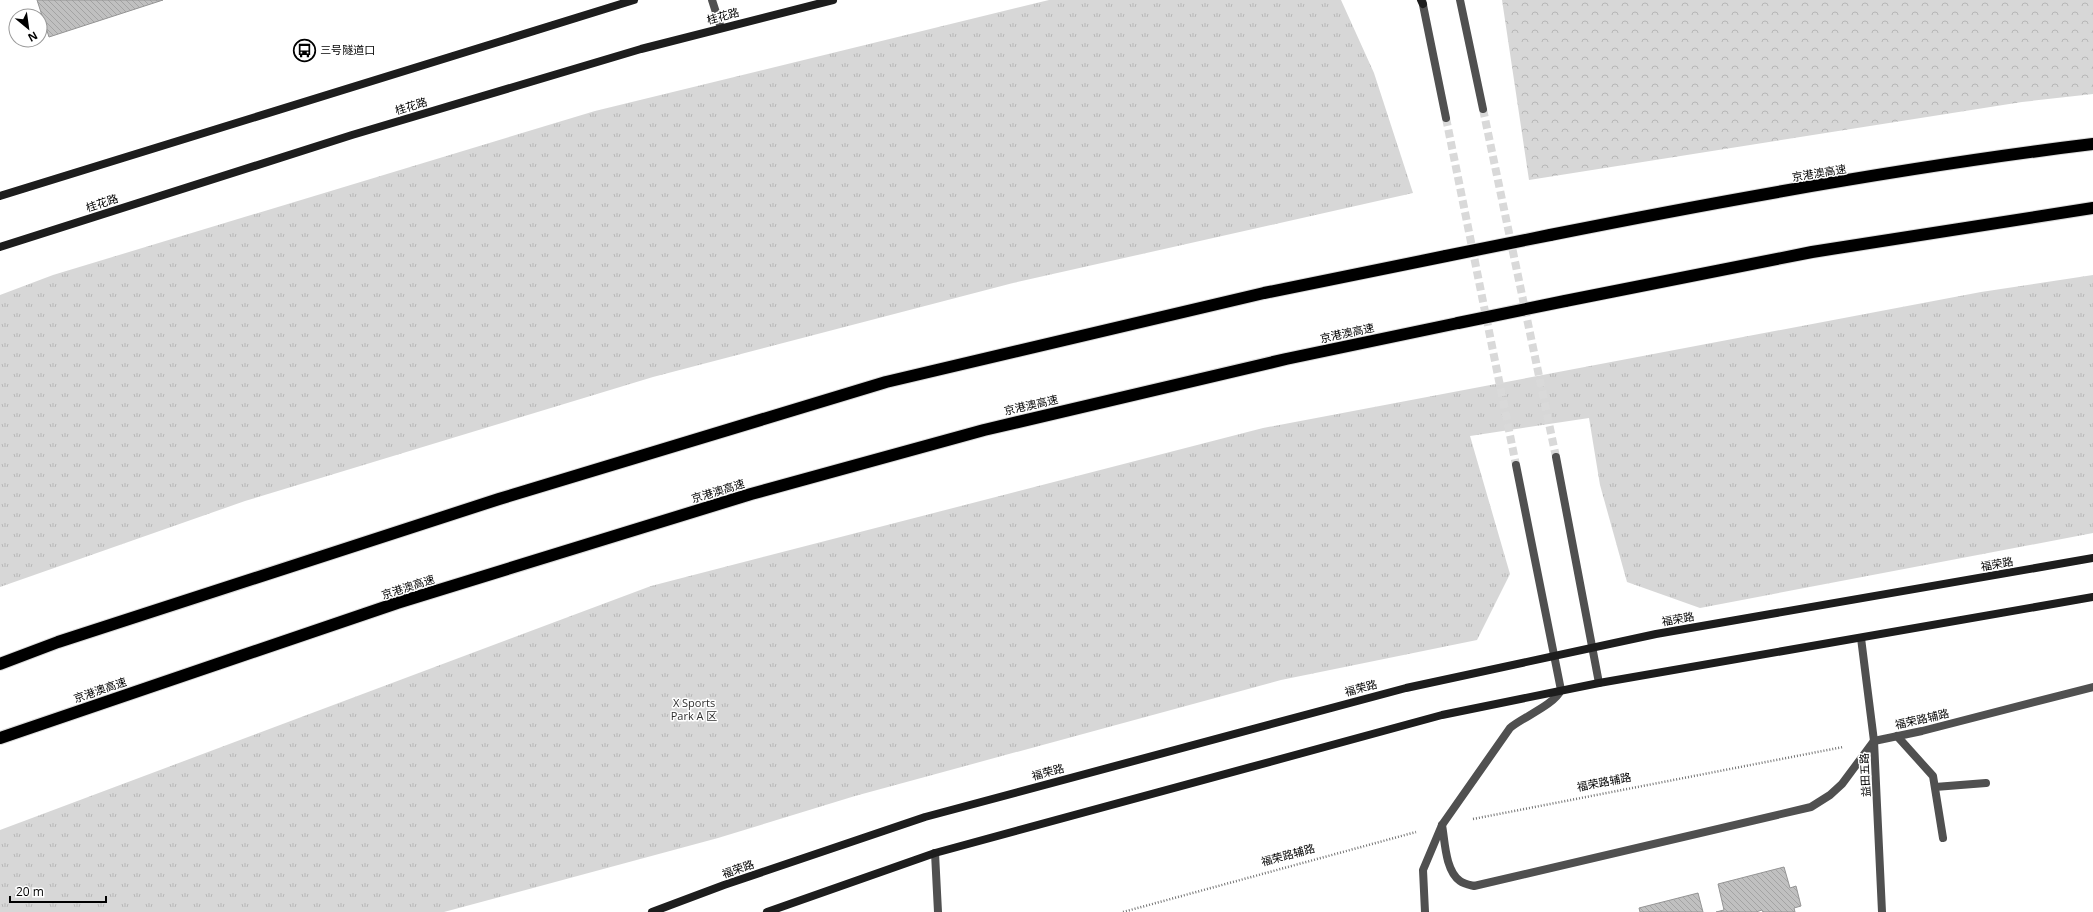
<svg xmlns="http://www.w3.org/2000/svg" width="2093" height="912" viewBox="0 0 2093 912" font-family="'Open Sans','Noto Sans SC',sans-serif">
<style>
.forest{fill:url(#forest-crowns)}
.park{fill:url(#park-tufts)}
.building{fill:url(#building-back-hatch);stroke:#949494}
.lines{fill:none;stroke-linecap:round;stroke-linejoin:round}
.tertiary-tunnel{stroke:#d9d9d9;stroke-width:8;stroke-dasharray:8 4;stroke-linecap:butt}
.motorway-casing{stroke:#dbdbdb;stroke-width:14}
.path{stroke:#727272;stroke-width:2.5;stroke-dasharray:1 2;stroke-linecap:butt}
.service{stroke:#505050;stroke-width:8}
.minor{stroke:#505050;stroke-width:8}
.tertiary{stroke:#505050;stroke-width:8}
.secondary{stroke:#1d1d1d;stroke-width:8}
.motorway{stroke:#000;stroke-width:12}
.motorway-bridge-casing{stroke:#dbdbdb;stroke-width:14;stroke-linecap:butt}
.motorway-bridge{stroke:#000;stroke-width:12}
.labels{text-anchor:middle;stroke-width:3;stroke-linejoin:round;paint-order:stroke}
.street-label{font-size:11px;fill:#000;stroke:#fff}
.poi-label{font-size:11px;fill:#000;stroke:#fff;text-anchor:start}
.park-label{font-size:11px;fill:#2e2e2e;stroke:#fff}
</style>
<defs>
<pattern id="forest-crowns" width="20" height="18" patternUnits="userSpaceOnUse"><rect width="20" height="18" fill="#d7d7d7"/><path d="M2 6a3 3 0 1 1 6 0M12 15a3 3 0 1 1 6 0" fill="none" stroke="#b7b7b7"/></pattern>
<pattern id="park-tufts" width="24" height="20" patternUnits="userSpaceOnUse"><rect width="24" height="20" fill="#d7d7d7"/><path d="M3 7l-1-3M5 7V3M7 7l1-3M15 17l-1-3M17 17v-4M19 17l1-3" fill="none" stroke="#b7b7b7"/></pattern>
<pattern id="building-back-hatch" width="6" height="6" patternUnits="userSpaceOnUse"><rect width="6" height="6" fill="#c0c0c0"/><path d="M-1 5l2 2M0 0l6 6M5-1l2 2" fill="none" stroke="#a3a3a3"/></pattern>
</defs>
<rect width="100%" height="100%" fill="#fff"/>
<path class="forest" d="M 1502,0 L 2093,0 L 2093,94 L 2022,102 L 1529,180 Z"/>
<path class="park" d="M 1049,0 L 1341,0 L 1374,73 L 1413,193 L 1013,283 L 653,377 L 245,501 L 0,587 L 0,295 L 53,275 L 595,111 Z
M 2093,275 L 2093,533 L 1700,608 L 1627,582 L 1600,485 L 1589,418 L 1470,436 L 1510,574 L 1477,640 L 1281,680 L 855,796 L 718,838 L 444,912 L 0,912 L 0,830 L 651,586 L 1263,428 L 1981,292 Z"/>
<path class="building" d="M 37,0 L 163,0 L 49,37 Z
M 1784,867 L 1790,888 L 1796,886 L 1801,906 L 1794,908 L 1795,912 L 1763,912 L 1762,910 L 1756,912 L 1716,912 L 1724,910 L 1718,884 Z
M 1698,893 L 1703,912 L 1640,912 L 1639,908 Z"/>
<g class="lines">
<path class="tertiary-tunnel" d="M 1483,109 L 1556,457
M 1446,118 L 1516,465"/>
<defs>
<path id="motorway" d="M 1550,235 C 1730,199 1911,166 2093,144
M 1565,301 L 1812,252 L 2093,208
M 0,664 L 58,642 L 499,499 L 886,382 L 1264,293 L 1446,256
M 0,738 L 397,603 L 751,494 L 984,430 L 1286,359 L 1458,323"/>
</defs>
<use href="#motorway" class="motorway-casing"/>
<path class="path" d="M 1473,819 L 1843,747
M 1123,912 L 1416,832"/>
<path class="service" d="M 1897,736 L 1933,776 L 1943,838
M 1935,787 L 1986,783
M 1442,825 C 1445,841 1445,870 1460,881 C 1464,884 1470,885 1474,886 L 1811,807 L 1830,795 L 1842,784 L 1874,741
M 1425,912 L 1423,870 L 1442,825"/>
<path class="minor" d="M 712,0 L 721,28
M 1861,638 L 1874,741 L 1882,912"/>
<path class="tertiary" d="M 1422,0 L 1446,118
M 1460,0 L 1483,109
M 1556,457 L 1599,683
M 1874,741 L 1922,731 L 2093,687
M 1442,825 L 1510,728 C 1523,717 1554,705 1561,690 L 1516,465
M 935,853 L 938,912"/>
<path class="secondary" d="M 1421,0 L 1423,4
M 0,196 L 634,0
M 0,247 L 352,135 L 641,49 L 833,0
M 652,912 L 724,885 L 925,817 L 1406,688 L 1656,634 L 2093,558
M 767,912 L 935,853 L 1442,715 L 1599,683 L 2093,597"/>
<use href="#motorway" class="motorway"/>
<defs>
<path id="motorway-bridge" d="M 1446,256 L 1550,235
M 1458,323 L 1565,301"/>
</defs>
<use href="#motorway-bridge" class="motorway-bridge-casing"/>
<use href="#motorway-bridge" class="motorway-bridge"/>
</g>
<defs>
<symbol id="bus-ring" viewBox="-11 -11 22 22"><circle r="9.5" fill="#fff" stroke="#000" stroke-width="1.5"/><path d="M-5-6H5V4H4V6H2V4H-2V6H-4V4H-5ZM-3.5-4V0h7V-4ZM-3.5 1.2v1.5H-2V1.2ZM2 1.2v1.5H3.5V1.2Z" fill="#000"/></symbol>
</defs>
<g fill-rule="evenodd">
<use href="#bus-ring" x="292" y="38" width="25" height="25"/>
</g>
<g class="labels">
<g class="street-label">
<text transform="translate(723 16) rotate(-15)" y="4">桂花路</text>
<text transform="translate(411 106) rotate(-17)" y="4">桂花路</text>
<text transform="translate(1819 173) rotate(-9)" y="4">京港澳高速</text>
<text transform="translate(102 203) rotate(-18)" y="4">桂花路</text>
<text transform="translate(1347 333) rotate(-12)" y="4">京港澳高速</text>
<text transform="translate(1031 405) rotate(-13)" y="4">京港澳高速</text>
<text transform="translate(718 491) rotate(-17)" y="4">京港澳高速</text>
<text transform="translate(1997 564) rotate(-10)" y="4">福荣路</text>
<text transform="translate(408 587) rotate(-18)" y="4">京港澳高速</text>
<text transform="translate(1678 619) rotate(-10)" y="4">福荣路</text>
<text transform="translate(1361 688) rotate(-15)" y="4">福荣路</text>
<text transform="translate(100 690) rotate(-19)" y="4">京港澳高速</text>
<text transform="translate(1922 719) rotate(-13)" y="4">福荣路辅路</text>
<text transform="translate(1048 772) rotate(-15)" y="4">福荣路</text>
<text transform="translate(1865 775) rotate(-93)" y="4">益田五路</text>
<text transform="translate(1604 782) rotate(-11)" y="4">福荣路辅路</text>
<text transform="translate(1288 855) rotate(-15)" y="4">福荣路辅路</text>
<text transform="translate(738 869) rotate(-19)" y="4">福荣路</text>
</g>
<g class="poi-label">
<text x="320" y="54">三号隧道口</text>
</g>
<g class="park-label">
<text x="694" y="707">X Sports<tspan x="694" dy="13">Park A 区</tspan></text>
</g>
</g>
<g transform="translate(28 28) rotate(151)"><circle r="19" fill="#ffffff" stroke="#999999"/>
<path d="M0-3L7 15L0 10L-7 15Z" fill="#000000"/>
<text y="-6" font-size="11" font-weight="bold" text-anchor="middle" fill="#000000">N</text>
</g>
<path d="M10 896v6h96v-6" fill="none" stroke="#000000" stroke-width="2"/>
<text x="16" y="896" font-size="12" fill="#000000" stroke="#ffffff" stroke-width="3" paint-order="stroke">20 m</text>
</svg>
